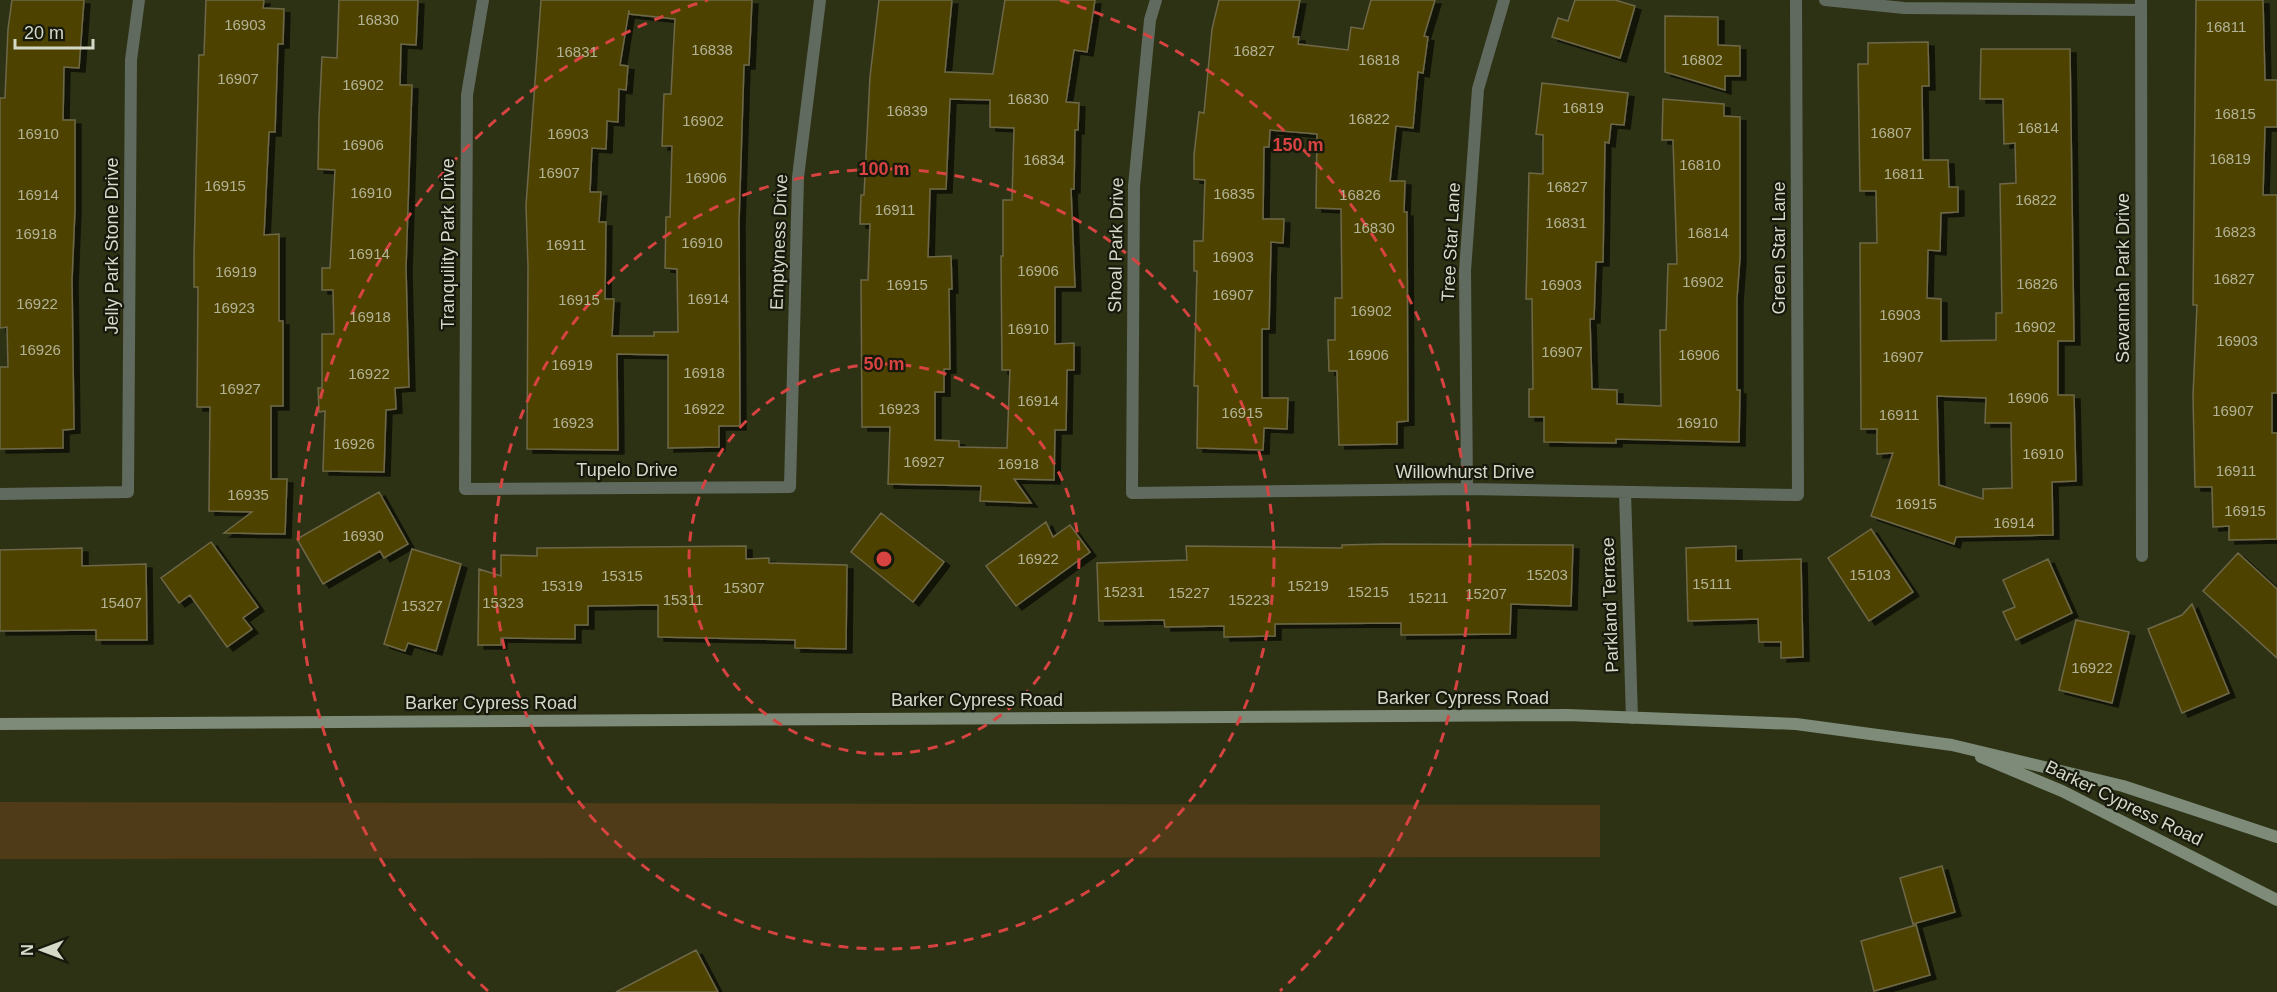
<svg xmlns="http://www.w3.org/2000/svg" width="2277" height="992" viewBox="0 0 2277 992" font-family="Helvetica,sans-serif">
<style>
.green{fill:#4f3b17}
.building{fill:#4d4201;stroke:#6e6848;stroke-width:1.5;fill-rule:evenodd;filter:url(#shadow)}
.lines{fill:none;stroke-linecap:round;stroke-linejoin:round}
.street{stroke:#616a5e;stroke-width:12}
.secondary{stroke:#7d8b78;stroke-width:12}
.ring{fill:none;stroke:#d64340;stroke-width:3;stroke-dasharray:10 8}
.labels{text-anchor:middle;stroke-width:4.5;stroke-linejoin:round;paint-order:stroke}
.number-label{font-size:15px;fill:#b3b396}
.street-label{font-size:18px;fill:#d5d9c8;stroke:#16190c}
.centre{fill:#d64340;stroke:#16190c;stroke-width:3}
.ring-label{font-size:18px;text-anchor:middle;font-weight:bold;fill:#d64340;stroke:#16190c;stroke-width:4.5;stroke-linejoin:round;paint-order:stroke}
</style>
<defs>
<filter id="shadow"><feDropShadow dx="6" dy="4" stdDeviation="0" flood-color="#0009"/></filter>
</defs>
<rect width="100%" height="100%" fill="#2d3215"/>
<path class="green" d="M 0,802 L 1600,805 L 1600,857 L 0,859 Z"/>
<path class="building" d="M 12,0 L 84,0 L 79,68 L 64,67 L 63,120 L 75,120 L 75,209 L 72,280 L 74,429 L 63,430 L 63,448 L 0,449 L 0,367 L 8,367 L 7,327 L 0,328 L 0,98 L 5,98 L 8,29 Z
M 206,0 L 264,0 L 263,8 L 284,9 L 283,44 L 278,44 L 275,132 L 269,132 L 264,235 L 279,234 L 279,321 L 283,321 L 283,406 L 271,406 L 271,479 L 287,479 L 285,534 L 224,533 L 252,512 L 209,511 L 210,407 L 197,407 L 198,287 L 194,287 L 194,257 L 199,55 L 204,55 Z
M 339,0 L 418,0 L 416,45 L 401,44 L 400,85 L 412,85 L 406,268 L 409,387 L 395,388 L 396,409 L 386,410 L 384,472 L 323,471 L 325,411 L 319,412 L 318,388 L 322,388 L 322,334 L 334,334 L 333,290 L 322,290 L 322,268 L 330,268 L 335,170 L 318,169 L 319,118 L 322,57 L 337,58 Z
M 541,0 L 752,0 L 749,65 L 744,65 L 739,222 L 740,426 L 719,426 L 719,447 L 668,448 L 668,355 L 617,354 L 618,450 L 527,449 L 528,267 L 526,205 ZM 629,10 L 629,14 L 675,19 L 671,94 L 664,94 L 662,146 L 672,146 L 670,217 L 666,217 L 665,268 L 677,269 L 678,332 L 654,332 L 654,336 L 612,336 L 614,299 L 605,299 L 606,222 L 599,222 L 601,192 L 590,192 L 592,148 L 606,149 L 607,121 L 618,122 L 619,89 L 626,90 L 628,66 L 620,65 Z
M 879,0 L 952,0 L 945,72 L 993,74 L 1005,0 L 1095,0 L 1087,52 L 1074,50 L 1066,102 L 1079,103 L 1078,130 L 1075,130 L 1074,189 L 1071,189 L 1075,287 L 1055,287 L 1055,344 L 1074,343 L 1074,370 L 1067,370 L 1066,430 L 1055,430 L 1054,480 L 1014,479 L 1031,503 L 980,501 L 981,486 L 888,484 L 890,427 L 862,427 L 861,280 L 868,280 L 870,224 L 860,224 L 861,195 L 864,195 L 870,77 ZM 950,99 L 990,100 L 990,127 L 1014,128 L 1012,200 L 1003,200 L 1003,256 L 1001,256 L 1002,370 L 1010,370 L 1007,448 L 959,447 L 959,441 L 935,440 L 935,392 L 944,392 L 944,369 L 950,369 L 949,289 L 952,289 L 951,256 L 928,257 L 930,189 L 946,189 Z
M 1219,0 L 1300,0 L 1293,37 L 1299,37 L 1298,44 L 1348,50 L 1351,27 L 1363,29 L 1371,0 L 1435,0 L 1424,36 L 1428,37 L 1423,73 L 1418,72 L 1413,128 L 1396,126 L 1390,181 L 1405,181 L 1404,212 L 1407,212 L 1408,421 L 1397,422 L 1397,444 L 1339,445 L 1337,371 L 1329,371 L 1328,340 L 1335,340 L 1335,298 L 1342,298 L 1341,209 L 1316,208 L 1317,134 L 1270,130 L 1269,147 L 1264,147 L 1263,219 L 1284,219 L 1283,243 L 1271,242 L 1269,329 L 1262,329 L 1262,398 L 1288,398 L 1287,429 L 1264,428 L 1263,450 L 1197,448 L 1198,386 L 1194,386 L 1197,271 L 1194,271 L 1194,241 L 1203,241 L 1205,180 L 1194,179 L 1194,155 L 1199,112 L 1204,113 L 1212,29 Z
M 1575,0 L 1615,0 L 1635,6 L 1620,58 L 1552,37 L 1558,18 L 1568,21 Z
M 2196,0 L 2263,0 L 2265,80 L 2277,80 L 2277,127 L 2265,127 L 2263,195 L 2277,195 L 2277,393 L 2272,393 L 2272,433 L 2277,433 L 2277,539 L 2229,540 L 2229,526 L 2213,527 L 2212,487 L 2195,487 L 2193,396 L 2197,305 L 2193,305 Z
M 1665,16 L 1718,17 L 1718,45 L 1740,46 L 1740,76 L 1725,76 L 1725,90 L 1665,72 Z
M 1928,42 L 1929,86 L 1922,86 L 1923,160 L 1948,160 L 1949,187 L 1958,187 L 1958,212 L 1941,213 L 1940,251 L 1928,250 L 1927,298 L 1941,299 L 1941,341 L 1996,340 L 1996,313 L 2002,313 L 2000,184 L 2016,183 L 2015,143 L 2004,144 L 2003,99 L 1980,99 L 1981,49 L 2070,49 L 2074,341 L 2058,341 L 2058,395 L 2074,395 L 2076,481 L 2052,482 L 2053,535 L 1956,537 L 1954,544 L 1871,516 L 1893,453 L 1877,454 L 1877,429 L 1861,429 L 1860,243 L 1877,243 L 1876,191 L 1860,191 L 1858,64 L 1868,64 L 1868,43 ZM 1937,396 L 1986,398 L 1985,423 L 2011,423 L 2012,488 L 1983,489 L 1983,499 L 1939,485 Z
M 1542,83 L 1628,93 L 1624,125 L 1611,124 L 1609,143 L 1605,142 L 1603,262 L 1596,262 L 1594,319 L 1590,319 L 1592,389 L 1617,390 L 1617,404 L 1661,406 L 1660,330 L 1666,330 L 1668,264 L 1677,264 L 1673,140 L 1662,140 L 1663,99 L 1724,104 L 1724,116 L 1740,117 L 1740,258 L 1737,298 L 1737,390 L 1740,390 L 1739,442 L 1616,439 L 1616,443 L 1544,442 L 1544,417 L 1529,417 L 1529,389 L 1533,389 L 1532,299 L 1526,299 L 1529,173 L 1543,174 L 1543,135 L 1536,134 Z
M 379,492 L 408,544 L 384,558 L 380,551 L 323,584 L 297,539 Z
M 881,513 L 944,562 L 913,602 L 851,552 Z
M 1046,522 L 1053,537 L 1070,525 L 1090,552 L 1016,606 L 986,566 Z
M 1871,529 L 1913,592 L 1869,621 L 1828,558 Z
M 211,542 L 258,607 L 243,618 L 252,629 L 227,647 L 190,595 L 179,603 L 161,578 Z
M 1383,544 L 1573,545 L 1571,606 L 1511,604 L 1510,634 L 1401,635 L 1401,623 L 1275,624 L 1275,636 L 1224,637 L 1224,626 L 1165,627 L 1164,620 L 1099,621 L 1097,563 L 1187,560 L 1186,546 L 1342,548 L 1342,545 Z
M 746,546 L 746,559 L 769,558 L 769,563 L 847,565 L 846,649 L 795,648 L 795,640 L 658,637 L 658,605 L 588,606 L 588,625 L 575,625 L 575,639 L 501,638 L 501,645 L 478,645 L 479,569 L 501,576 L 501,555 L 537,556 L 537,548 Z
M 1736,546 L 1736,561 L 1801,559 L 1803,657 L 1781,658 L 1781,642 L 1759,642 L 1758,619 L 1688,621 L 1686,548 Z
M 82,548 L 82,566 L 146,564 L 147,640 L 96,640 L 96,630 L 0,631 L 0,550 Z
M 412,549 L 461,564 L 436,651 L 408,643 L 405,651 L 384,644 Z
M 2238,553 L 2277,589 L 2277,658 L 2203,591 Z
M 2048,559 L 2072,613 L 2016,640 L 2003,612 L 2015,607 L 2003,580 Z
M 2192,604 L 2229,693 L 2182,713 L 2148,629 L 2182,615 Z
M 2076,620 L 2129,632 L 2112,703 L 2059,690 Z
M 1942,866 L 1955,912 L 1913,924 L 1900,878 Z
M 1916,925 L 1930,975 L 1874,991 L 1861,941 Z
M 696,950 L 718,992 L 616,992 Z"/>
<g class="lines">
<path class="street" d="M 483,0 L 467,95 L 465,489 L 790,487 L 798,177 L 820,0
M 1156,0 L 1150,20 L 1134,186 L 1132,493 L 1467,489 L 1798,495 L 1796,0
M 1825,0 L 1904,8 L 2141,10
M 2141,0 L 2142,556
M 1467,489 L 1465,271 L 1478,89 L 1504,0
M 1625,492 L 1632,718
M 0,494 L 128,492 L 131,60 L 139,0"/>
<path class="secondary" d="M 0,724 L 1567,715 L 1796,724 L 1952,745 L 2123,786 L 2277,837
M 1981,757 L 2062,791 L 2277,900"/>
</g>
<g class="ring">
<circle cx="884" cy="559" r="195"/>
<circle cx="884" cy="559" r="390"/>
<path d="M488 991A586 586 0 0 1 708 0M1060 0A586 586 0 0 1 1280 991"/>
</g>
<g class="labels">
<g class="number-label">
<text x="378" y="25">16830</text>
<text x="245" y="30">16903</text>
<text x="2226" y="32">16811</text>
<text x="712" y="55">16838</text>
<text x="1254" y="56">16827</text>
<text x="577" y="57">16831</text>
<text x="1379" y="65">16818</text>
<text x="1702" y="65">16802</text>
<text x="238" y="84">16907</text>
<text x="363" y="90">16902</text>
<text x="1028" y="104">16830</text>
<text x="1583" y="113">16819</text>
<text x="907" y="116">16839</text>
<text x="2235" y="119">16815</text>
<text x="1369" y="124">16822</text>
<text x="703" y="126">16902</text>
<text x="2038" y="133">16814</text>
<text x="1891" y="138">16807</text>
<text x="38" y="139">16910</text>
<text x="568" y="139">16903</text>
<text x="363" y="150">16906</text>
<text x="2230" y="164">16819</text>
<text x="1044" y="165">16834</text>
<text x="1700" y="170">16810</text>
<text x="559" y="178">16907</text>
<text x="1904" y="179">16811</text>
<text x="706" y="183">16906</text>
<text x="225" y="191">16915</text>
<text x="1567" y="192">16827</text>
<text x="371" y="198">16910</text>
<text x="1234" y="199">16835</text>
<text x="38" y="200">16914</text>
<text x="1360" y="200">16826</text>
<text x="2036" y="205">16822</text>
<text x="895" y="215">16911</text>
<text x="1566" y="228">16831</text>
<text x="1374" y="233">16830</text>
<text x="2235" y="237">16823</text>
<text x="1708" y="238">16814</text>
<text x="36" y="239">16918</text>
<text x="702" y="248">16910</text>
<text x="566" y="250">16911</text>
<text x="369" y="259">16914</text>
<text x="1233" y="262">16903</text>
<text x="1038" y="276">16906</text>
<text x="236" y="277">16919</text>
<text x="2234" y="284">16827</text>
<text x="1703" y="287">16902</text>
<text x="2037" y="289">16826</text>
<text x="907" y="290">16915</text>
<text x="1561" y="290">16903</text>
<text x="1233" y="300">16907</text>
<text x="708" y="304">16914</text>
<text x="579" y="305">16915</text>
<text x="37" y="309">16922</text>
<text x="234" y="313">16923</text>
<text x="1371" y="316">16902</text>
<text x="1900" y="320">16903</text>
<text x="370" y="322">16918</text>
<text x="2035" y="332">16902</text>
<text x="1028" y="334">16910</text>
<text x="2237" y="346">16903</text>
<text x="40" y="355">16926</text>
<text x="1562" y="357">16907</text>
<text x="1368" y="360">16906</text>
<text x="1699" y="360">16906</text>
<text x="1903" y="362">16907</text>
<text x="572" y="370">16919</text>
<text x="704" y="378">16918</text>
<text x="369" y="379">16922</text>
<text x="240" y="394">16927</text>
<text x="2028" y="403">16906</text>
<text x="1038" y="406">16914</text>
<text x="704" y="414">16922</text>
<text x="899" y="414">16923</text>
<text x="2233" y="416">16907</text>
<text x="1242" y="418">16915</text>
<text x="1899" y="420">16911</text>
<text x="573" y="428">16923</text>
<text x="1697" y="428">16910</text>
<text x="354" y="449">16926</text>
<text x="2043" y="459">16910</text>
<text x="924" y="467">16927</text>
<text x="1018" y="469">16918</text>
<text x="2236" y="476">16911</text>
<text x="248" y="500">16935</text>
<text x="1916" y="509">16915</text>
<text x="2245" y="516">16915</text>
<text x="2014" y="528">16914</text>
<text x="363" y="541">16930</text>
<text x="1038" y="564">16922</text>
<text x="1547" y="580">15203</text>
<text x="1870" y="580">15103</text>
<text x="622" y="581">15315</text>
<text x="1712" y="589">15111</text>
<text x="562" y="591">15319</text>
<text x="1308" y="591">15219</text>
<text x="744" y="593">15307</text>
<text x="1124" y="597">15231</text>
<text x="1368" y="597">15215</text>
<text x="1189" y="598">15227</text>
<text x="1486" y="599">15207</text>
<text x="1428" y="603">15211</text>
<text x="683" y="605">15311</text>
<text x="1249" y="605">15223</text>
<text x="121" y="608">15407</text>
<text x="503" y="608">15323</text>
<text x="422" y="611">15327</text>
<text x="2092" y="673">16922</text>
</g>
<g class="street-label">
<text transform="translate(779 242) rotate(-88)" y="6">Emptyness Drive</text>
<text transform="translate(1451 242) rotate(-87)" y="6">Tree Star Lane</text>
<text transform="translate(448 244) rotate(-90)" y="6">Tranquility Park Drive</text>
<text transform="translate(1116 245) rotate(-89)" y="6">Shoal Park Drive</text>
<text transform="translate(112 246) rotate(-90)" y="6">Jelly Park Stone Drive</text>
<text transform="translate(1779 248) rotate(-90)" y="6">Green Star Lane</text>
<text transform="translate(2123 278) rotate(-90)" y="6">Savannah Park Drive</text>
<text x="627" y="476">Tupelo Drive</text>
<text x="1465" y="478">Willowhurst Drive</text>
<text transform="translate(1610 605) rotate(-92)" y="6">Parkland Terrace</text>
<text x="1463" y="704">Barker Cypress Road</text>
<text x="977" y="706">Barker Cypress Road</text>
<text x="491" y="709">Barker Cypress Road</text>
<text transform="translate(2124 803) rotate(26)" y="6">Barker Cypress Road</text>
</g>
</g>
<circle cx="884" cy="559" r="9" class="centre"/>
<g class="ring-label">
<text x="1298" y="151">150 m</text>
<text x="884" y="175">100 m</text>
<text x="884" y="370">50 m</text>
</g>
<g transform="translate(42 950) rotate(270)" stroke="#16190c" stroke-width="4.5" paint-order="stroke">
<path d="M0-4.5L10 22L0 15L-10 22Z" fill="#d5d9c8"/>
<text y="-9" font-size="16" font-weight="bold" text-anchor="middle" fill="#d5d9c8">N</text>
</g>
<path d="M15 39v9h78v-9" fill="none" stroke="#d5d9c8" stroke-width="3"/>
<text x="24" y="39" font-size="18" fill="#d5d9c8" stroke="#16190c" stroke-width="4.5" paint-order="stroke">20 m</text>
</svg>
